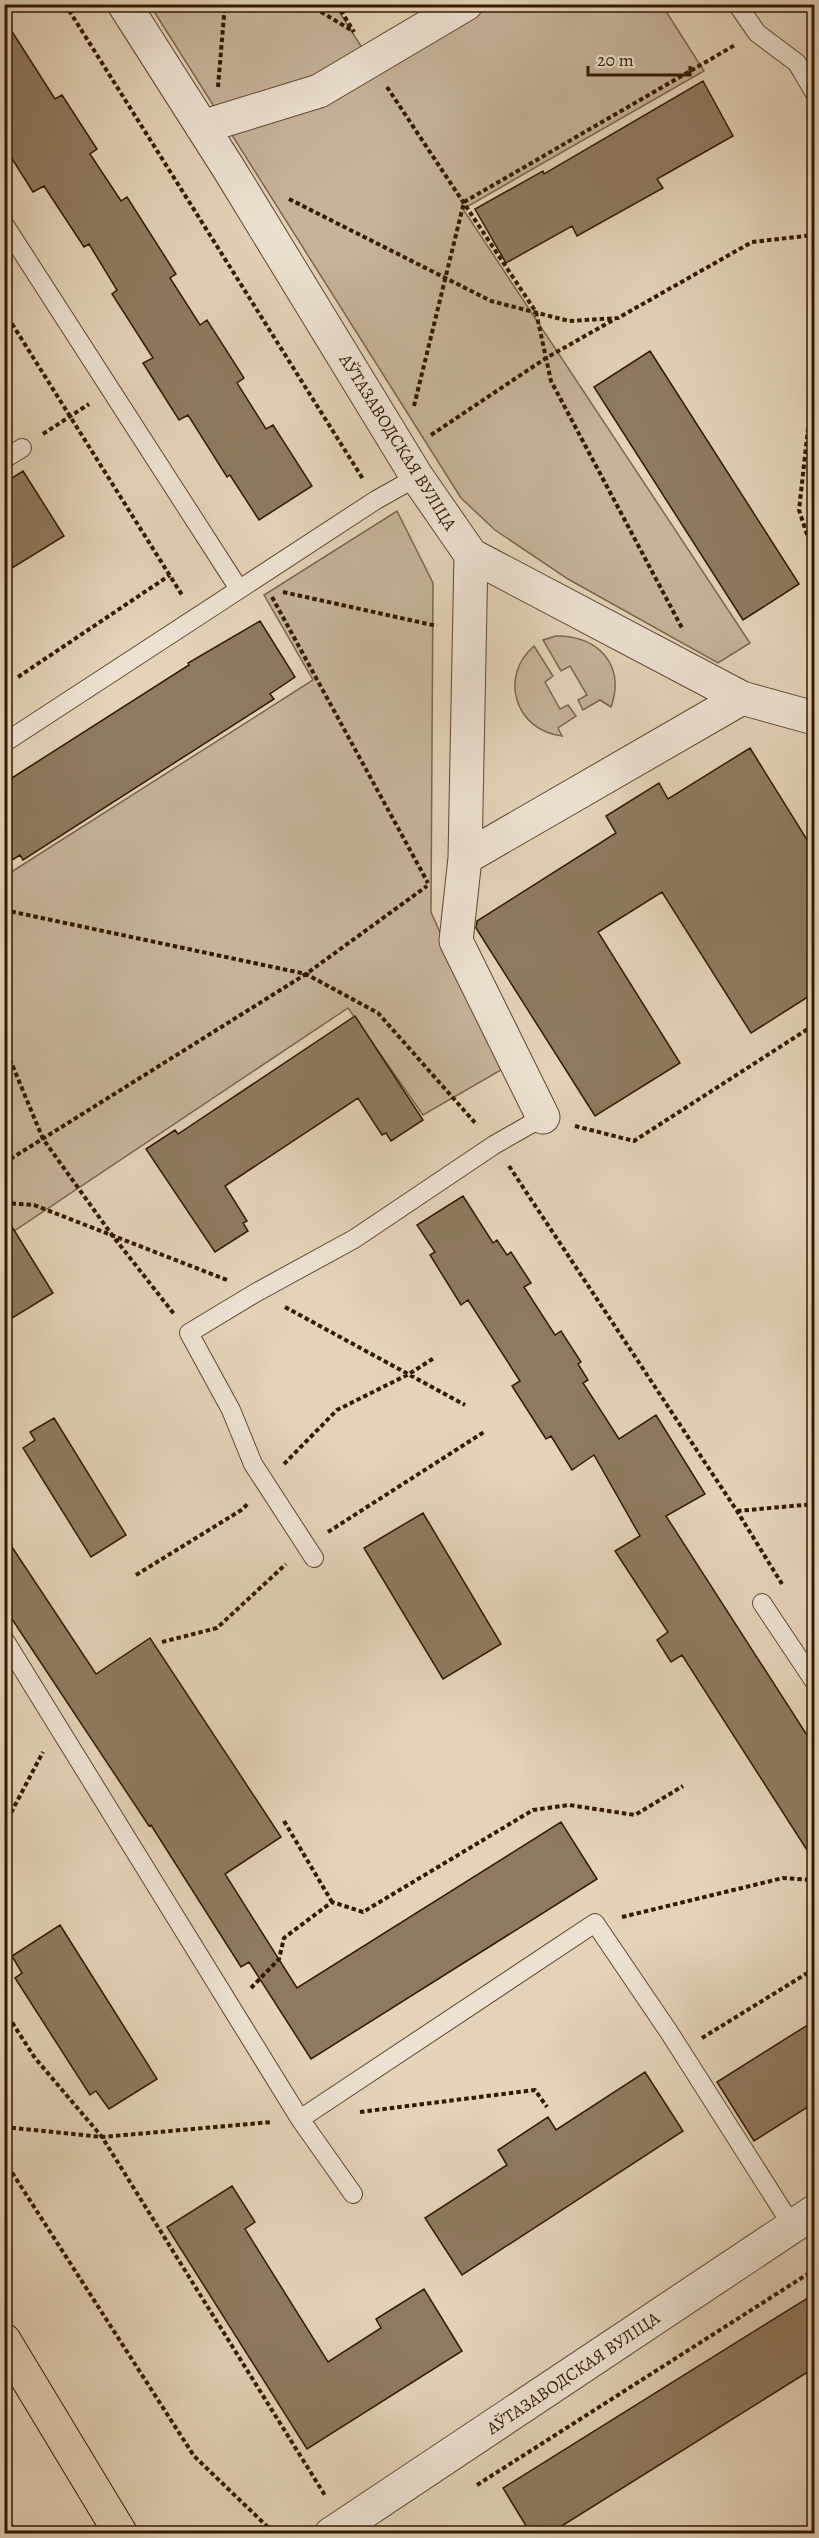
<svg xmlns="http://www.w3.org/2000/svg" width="819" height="2538" viewBox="0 0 819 2538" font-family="Alegreya,serif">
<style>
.green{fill:#c6b39a;stroke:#7c664d;stroke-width:1.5}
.building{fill:#8f7a60;stroke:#331900;stroke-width:1.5}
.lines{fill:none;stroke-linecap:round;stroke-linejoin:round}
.lane-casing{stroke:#5f482e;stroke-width:20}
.street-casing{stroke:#5f482e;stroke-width:35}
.primary-casing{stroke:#331900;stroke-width:35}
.path{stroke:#331900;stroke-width:4;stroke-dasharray:4.5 3;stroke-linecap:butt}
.lane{stroke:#ede2d2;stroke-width:18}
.street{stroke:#ede2d2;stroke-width:33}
.primary{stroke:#e4d3b9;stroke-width:33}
.labels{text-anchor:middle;stroke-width:5;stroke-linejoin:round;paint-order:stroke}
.street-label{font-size:18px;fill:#331900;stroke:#ede2d2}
</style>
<rect width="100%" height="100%" fill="#e4d3b9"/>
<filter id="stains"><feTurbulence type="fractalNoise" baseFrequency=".00333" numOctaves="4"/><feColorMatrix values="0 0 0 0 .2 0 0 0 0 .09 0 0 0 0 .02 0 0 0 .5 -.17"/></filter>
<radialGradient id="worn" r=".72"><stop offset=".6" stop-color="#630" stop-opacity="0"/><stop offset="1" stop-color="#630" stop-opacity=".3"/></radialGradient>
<path class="green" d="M 150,5 L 335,5 L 376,70 L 481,5 L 662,5 L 704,71 L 463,209 L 750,643 L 718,663 L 568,579 L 495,530 L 461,498 Z
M 397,511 L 433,583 L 431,912 L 501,1070 L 423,1115 L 348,1008 L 5,1237 L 5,876 L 313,680 L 264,595 Z
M 556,636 C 597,635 626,664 611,707 L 600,700 L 583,710 L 578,700 L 587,695 L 570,666 L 561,671 L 543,640 Z
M 534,646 L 553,676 L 545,682 L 560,709 L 568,705 L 576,716 L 558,728 L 562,736 C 516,731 498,677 534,646 Z
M 4,2513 L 5,2513 L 18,2533 L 5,2533 Z"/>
<path class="building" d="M 4,19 L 55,99 L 62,95 L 97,149 L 90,154 L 121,201 L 127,197 L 176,274 L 170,278 L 200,325 L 207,320 L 244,378 L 237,383 L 266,429 L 273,425 L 312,486 L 259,520 L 230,475 L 227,477 L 188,415 L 179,420 L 143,363 L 153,358 L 112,294 L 117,290 L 89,244 L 84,247 L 44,186 L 33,192 L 4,146 Z
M 703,81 L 733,136 L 657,179 L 663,188 L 577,236 L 572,226 L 506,263 L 475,209 L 543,171 L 544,174 Z
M 650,351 L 799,584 L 743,620 L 594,387 Z
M 23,471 L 64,536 L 4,573 L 4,483 Z
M 260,621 L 295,677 L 270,694 L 274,699 L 23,860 L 20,855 L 4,865 L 4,783 L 189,665 L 188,663 Z
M 750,748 L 814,851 L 814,993 L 751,1033 L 662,892 L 598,932 L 680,1063 L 595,1116 L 476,928 L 477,921 L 616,833 L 606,816 L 659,783 L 668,799 Z
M 355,1016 L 423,1120 L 391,1141 L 386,1133 L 382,1135 L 358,1098 L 225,1186 L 247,1221 L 243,1223 L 248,1231 L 215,1252 L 146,1149 L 175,1130 L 178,1134 Z
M 463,1196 L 493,1243 L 497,1240 L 507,1255 L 511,1252 L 531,1283 L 524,1287 L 555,1335 L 561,1331 L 581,1362 L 578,1364 L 588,1380 L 583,1383 L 619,1439 L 656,1415 L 705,1494 L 666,1516 L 814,1746 L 814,1861 L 682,1655 L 671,1662 L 657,1640 L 668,1632 L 615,1551 L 640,1536 L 594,1455 L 572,1470 L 551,1436 L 546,1439 L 512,1386 L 520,1381 L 468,1300 L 461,1305 L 430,1255 L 435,1252 L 417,1225 Z
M 4,1214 L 53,1293 L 4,1323 Z
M 54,1418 L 126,1535 L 91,1557 L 23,1448 L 35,1440 L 30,1432 Z
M 423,1513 L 501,1644 L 443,1679 L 364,1548 Z
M 4,1535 L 96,1674 L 150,1638 L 281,1837 L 225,1874 L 297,1988 L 561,1822 L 597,1879 L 311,2059 L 249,1962 L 241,1967 L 151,1825 L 149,1826 L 4,1607 Z
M 60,1925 L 157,2079 L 109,2109 L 96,2091 L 90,2095 L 15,1978 L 22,1973 L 12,1956 Z
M 814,2021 L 814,2103 L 754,2141 L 717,2082 Z
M 645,2072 L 683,2131 L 462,2275 L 425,2218 L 507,2165 L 498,2150 L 548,2117 L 556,2130 Z
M 232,2186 L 255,2222 L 245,2229 L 328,2362 L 381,2328 L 376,2319 L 424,2289 L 462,2351 L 307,2449 L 167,2227 Z
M 814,2294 L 814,2368 L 549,2534 L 531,2534 L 503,2488 Z"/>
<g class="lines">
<defs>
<path id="lane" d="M 737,4 L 757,33 L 797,63 L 814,92
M 4,224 L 239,589
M 4,459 L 22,448
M 4,743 L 376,500 L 417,477
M 314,1558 L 253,1464 L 231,1410 L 189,1333 L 257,1292 L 354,1239 L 494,1145 L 543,1117
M 762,1603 L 814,1681
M 4,1639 L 300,2119 L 595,1923 L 669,2032 L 793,2227
M 300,2119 L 353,2194"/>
<path id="street" d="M 124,4 L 229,169 L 417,477 L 471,555 L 742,698 L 814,718
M 202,127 L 319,91 L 466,4
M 471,555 L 465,858 L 456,941 L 543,1117
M 465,858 L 742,698
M 331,2534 L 814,2212"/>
<path id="primary" d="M 4,2340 L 121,2534"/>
</defs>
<use href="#lane" class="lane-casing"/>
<use href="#street" class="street-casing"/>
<use href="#primary" class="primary-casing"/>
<path class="path" d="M 65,4 L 363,479
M 308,4 L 351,30
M 337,4 L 354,32
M 218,87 L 225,4
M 387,87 L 536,312 L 551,381 L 682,628
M 289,199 L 491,301 L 569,321 L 618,318 L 752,242 L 814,235
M 4,311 L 182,595
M 814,375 L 799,510 L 814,556
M 414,406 L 464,202 L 735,45
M 43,434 L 89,404
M 431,435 L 546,358 L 615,319
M 283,592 L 437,626
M 272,597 L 428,883
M 18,677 L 170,575
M 4,910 L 306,974 L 378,1013 L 477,1125
M 4,1045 L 43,1139 L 112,1235 L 174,1314
M 575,1126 L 634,1141 L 814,1025
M 4,1163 L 306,974 L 427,886
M 509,1166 L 737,1511 L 782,1584
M 4,1203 L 34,1205 L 227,1280
M 285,1307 L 465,1405
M 284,1464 L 337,1410 L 409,1374 L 434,1358
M 737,1511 L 814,1504
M 328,1532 L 484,1432
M 136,1575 L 243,1509 L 249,1502
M 162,1642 L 217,1628 L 286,1564
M 284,1821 L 332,1902
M 4,1826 L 43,1752
M 622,1917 L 783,1878 L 814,1880
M 251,1988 L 279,1959 L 284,1938 L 332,1902 L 363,1912 L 533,1810 L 569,1805 L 635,1815 L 683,1786
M 4,2010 L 35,2058 L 102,2137 L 326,2497
M 702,2038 L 814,1969
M 360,2112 L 535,2090 L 547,2107
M 4,2127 L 102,2137 L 272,2122
M 4,2160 L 194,2456 L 275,2534
M 477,2485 L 814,2270"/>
<use href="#lane" class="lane"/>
<use href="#street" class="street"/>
<use href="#primary" class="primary"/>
</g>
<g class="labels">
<g class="street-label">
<text transform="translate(398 442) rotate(58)" y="6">АЎТАЗАВОДСКАЯ ВУЛІЦА</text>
<text transform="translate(573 2373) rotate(-34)" y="6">АЎТАЗАВОДСКАЯ ВУЛІЦА</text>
</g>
</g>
<rect width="819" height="2538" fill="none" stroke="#e4d3b9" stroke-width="24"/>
<rect x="6" y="6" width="807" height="2526" fill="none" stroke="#331900" stroke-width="3"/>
<rect x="12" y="12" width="795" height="2514" fill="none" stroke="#331900" stroke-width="1.5"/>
<path d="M588 66v9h102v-9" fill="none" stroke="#331900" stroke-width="3"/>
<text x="597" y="66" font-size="18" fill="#331900" stroke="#ede2d2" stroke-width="4.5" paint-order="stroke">20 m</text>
<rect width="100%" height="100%" filter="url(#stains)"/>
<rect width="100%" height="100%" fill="url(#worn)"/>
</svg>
